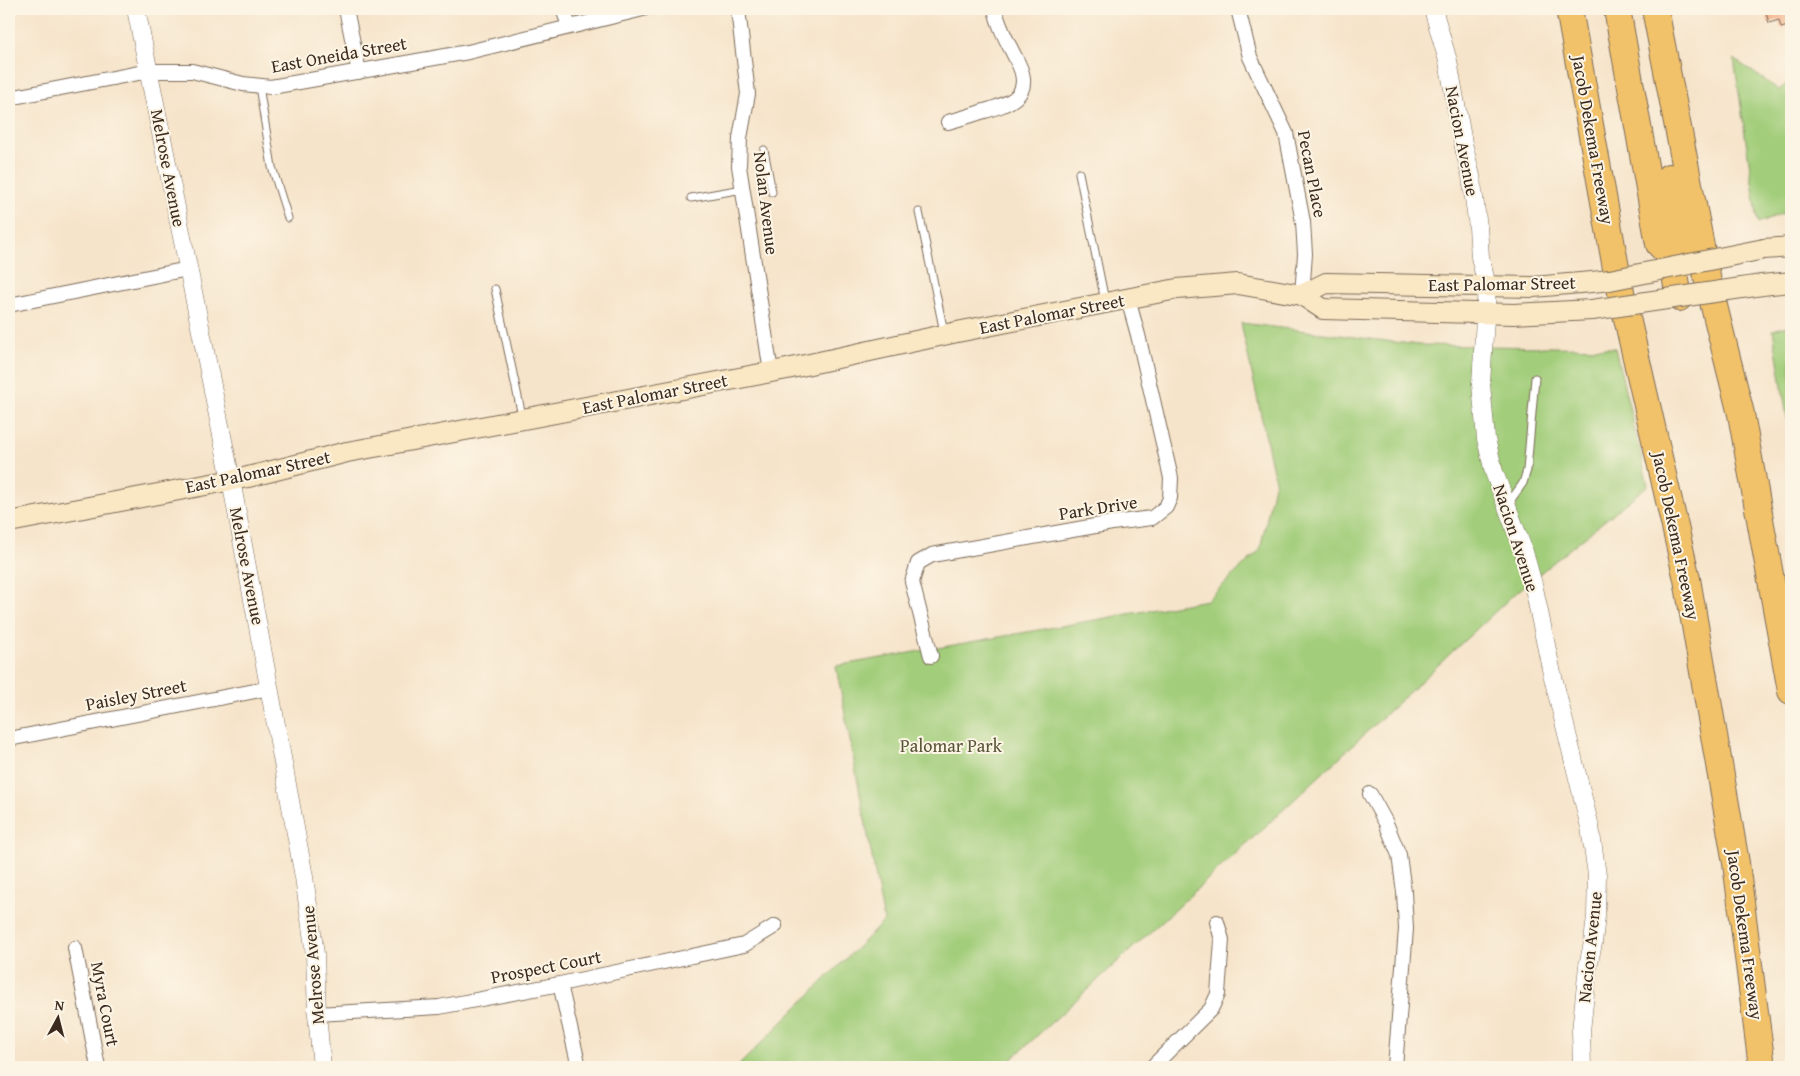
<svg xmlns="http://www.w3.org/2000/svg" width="1800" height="1076" viewBox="0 0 1800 1076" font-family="'Gentium Book Plus',serif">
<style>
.green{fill:#a2cd7a;stroke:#6e7c4c}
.building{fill:#f1a87c}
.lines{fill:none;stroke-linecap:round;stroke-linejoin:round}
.service-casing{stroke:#7c6b5a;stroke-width:9}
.minor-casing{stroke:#7c6b5a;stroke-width:16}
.tertiary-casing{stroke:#7c6b5a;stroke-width:19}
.secondary-casing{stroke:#7c6b5a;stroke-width:22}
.motorway-casing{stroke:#7c6b5a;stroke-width:28}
.service{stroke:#fff;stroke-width:7}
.minor{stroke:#fff;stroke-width:14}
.tertiary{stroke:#fff;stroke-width:18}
.secondary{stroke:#fae7c3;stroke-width:20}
.motorway{stroke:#f2c26a;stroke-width:26}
.secondary-bridge-casing{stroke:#7c6b5a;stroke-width:22;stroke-linecap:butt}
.secondary-bridge{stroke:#fae7c3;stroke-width:20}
.labels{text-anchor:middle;stroke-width:4;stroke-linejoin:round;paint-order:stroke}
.street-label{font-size:18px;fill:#3b2a1e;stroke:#fcf5e5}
.park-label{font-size:18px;fill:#555335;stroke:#fcf5e5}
</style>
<rect width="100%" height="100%" fill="#fcf5e5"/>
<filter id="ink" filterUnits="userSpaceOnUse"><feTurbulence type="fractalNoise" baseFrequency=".02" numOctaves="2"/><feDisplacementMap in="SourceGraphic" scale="10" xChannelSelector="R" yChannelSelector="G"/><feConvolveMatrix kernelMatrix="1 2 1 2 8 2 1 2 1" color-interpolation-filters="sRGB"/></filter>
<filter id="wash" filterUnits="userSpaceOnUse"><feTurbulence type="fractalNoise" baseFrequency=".0096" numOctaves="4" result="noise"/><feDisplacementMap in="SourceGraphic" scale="20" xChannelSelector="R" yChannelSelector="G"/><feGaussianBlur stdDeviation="1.12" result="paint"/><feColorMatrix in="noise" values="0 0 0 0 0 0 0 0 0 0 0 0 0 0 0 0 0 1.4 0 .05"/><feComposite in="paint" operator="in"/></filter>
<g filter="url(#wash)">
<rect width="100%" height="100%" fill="#f6e4ca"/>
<path class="green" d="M 1734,59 L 1779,90 L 1791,80 L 1791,210 L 1758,223 Z
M 1241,323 L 1419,345 L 1615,348 L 1648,485 L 1512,596 L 1281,812 L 1003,1067 L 737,1067 L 884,921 L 836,666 L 1207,600 L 1260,550 L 1275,480 Z
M 1791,325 L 1791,443 L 1773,330 Z"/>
<g id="blocks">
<path class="building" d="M 1765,9 L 1791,9 L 1791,25 L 1781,28 L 1779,20 L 1769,23 Z"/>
</g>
</g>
<g filter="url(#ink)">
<use href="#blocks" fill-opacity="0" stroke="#7c6b5a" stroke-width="1"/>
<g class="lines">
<defs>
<path id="service" d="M 259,86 L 272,167 L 288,218
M 764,150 L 772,192
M 1079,173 L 1105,301
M 691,198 L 743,189
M 919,212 L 944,332
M 495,289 L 522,416
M 1508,504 L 1523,483 L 1527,470 L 1535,378"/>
<path id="minor" d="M 346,9 L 359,72
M 563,9 L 569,26
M 738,9 L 748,94 L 740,138 L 739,166 L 771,372
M 1238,9 L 1250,57 L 1286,133 L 1303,222 L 1305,254 L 1302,295
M 9,98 L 149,71 L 192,71 L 243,84 L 271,87 L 468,52 L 643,9
M 948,122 C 959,119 970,116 981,112 C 1005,105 1034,98 1019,65 C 1010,46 999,29 995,9
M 9,305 L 188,269
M 931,656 L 912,582 L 918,563 L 932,555 L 1112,523 L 1152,518 L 1166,507 L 1170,498 L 1171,478 L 1138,335 L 1128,299
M 9,739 L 270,688
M 1370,794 L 1386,823 L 1399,855 L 1404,892 L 1406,929 L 1395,1067
M 75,948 L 98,1067
M 560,984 L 579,1067
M 317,1014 L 439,1007 L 560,984 L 744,945 L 775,926
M 1152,1067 L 1211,1009 L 1218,994 L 1222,940 L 1217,922"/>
<path id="tertiary" d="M 136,9 L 231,480 L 304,877 L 315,954 L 317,1014 L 322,1067
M 1433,9 L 1448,61 L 1463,143 L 1471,176 L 1478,227 L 1480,257 L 1487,286 L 1481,384 L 1486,439 L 1494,472 L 1524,552 L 1534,588 L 1551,669 L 1590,827 L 1597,875 L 1596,916 L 1593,943 L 1588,966 L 1581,1031 L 1582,1067"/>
<path id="secondary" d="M 1764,249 L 1791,247
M 1762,285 L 1791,282
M 1302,295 L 1326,283 L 1533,287 L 1592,282
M 9,522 L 248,477 L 347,452 L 391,444 L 787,369 L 957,332 L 1177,289 L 1238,284 L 1302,295 L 1323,309 L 1514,314 L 1592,310"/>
<path id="motorway" d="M 1569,9 L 1618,279 L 1687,579 L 1736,863 L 1762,1067
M 1617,9 L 1659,244 L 1672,257
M 1655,9 L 1708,282 L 1741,414 L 1791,691
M 1669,177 L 1681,239 L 1672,257 L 1679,298"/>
</defs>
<use href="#service" class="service-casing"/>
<use href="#minor" class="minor-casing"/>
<use href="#tertiary" class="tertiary-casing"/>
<use href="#secondary" class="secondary-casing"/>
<use href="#motorway" class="motorway-casing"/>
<use href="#service" class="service"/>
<use href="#minor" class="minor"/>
<use href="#tertiary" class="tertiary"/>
<use href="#secondary" class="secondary"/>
<use href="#motorway" class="motorway"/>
<defs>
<path id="secondary-bridge" d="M 1592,282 L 1610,280 L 1764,249
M 1592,310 L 1762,285"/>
</defs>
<use href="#secondary-bridge" class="secondary-bridge-casing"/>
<use href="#secondary-bridge" class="secondary-bridge"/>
</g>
</g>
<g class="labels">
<g class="street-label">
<text transform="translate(339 55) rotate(-10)" y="6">East Oneida Street</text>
<text transform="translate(1593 140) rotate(80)" y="6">Jacob Dekema Freeway</text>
<text transform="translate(1462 141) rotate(79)" y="6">Nacion Avenue</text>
<text transform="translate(168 168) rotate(79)" y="6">Melrose Avenue</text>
<text transform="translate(1312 174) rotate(79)" y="6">Pecan Place</text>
<text transform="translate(766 203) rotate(83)" y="6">Nolan Avenue</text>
<text transform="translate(1502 284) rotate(-1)" y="6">East Palomar Street</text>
<text transform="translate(1052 314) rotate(-11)" y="6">East Palomar Street</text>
<text transform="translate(655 394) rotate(-11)" y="6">East Palomar Street</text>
<text transform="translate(258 472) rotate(-12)" y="6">East Palomar Street</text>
<text transform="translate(1098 508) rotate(-9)" y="6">Park Drive</text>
<text transform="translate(1676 536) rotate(78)" y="6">Jacob Dekema Freeway</text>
<text transform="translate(1516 538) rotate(72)" y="6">Nacion Avenue</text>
<text transform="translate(247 566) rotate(79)" y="6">Melrose Avenue</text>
<text transform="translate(136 695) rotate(-11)" y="6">Paisley Street</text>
<text transform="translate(1745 935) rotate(82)" y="6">Jacob Dekema Freeway</text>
<text transform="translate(1590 947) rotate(-84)" y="6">Nacion Avenue</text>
<text transform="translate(313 965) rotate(-95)" y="6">Melrose Avenue</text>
<text transform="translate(546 967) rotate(-11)" y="6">Prospect Court</text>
<text transform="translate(105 1004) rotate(79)" y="6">Myra Court</text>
</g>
<g class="park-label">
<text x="951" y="752">Palomar Park</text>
</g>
</g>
<rect width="1800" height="1076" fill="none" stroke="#fcf5e5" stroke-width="30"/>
<g transform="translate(58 1018) rotate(7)" stroke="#fcf5e5" stroke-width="4" paint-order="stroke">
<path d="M0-4L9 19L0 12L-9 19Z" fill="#3b2a1e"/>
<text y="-8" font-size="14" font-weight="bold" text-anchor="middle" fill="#3b2a1e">N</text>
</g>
</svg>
